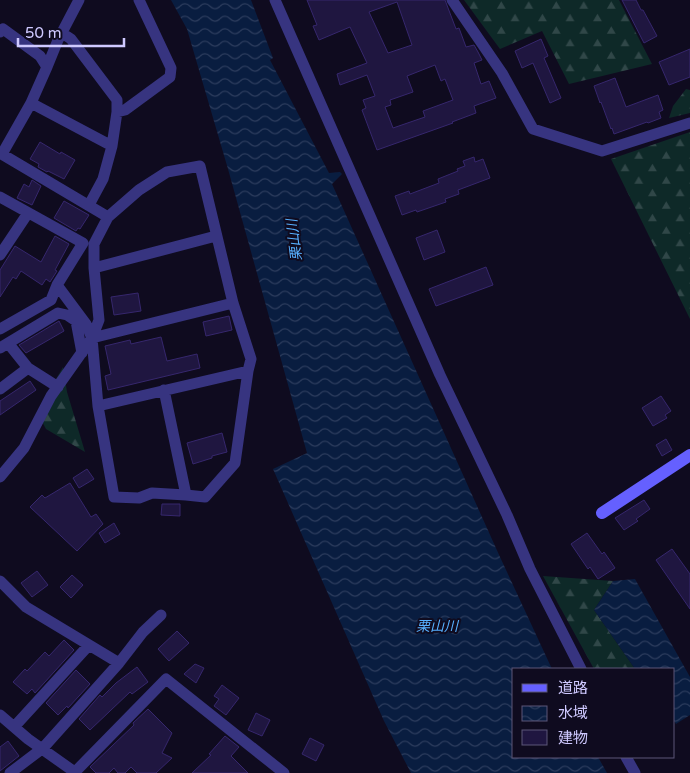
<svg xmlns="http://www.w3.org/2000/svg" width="690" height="773" viewBox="0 0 690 773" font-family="'Varela Round','Noto Sans JP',sans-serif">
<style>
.forest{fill:url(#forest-firs)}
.water{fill:url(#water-waves)}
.building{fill:#1f1640;stroke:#36276d;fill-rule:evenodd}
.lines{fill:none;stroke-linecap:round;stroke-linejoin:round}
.street{stroke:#373480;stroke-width:11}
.secondary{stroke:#6560ff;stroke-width:12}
.labels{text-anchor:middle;stroke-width:4;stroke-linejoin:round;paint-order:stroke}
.water-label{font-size:14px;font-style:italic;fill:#57b0ff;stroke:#0f0b1f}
</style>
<defs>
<pattern id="forest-firs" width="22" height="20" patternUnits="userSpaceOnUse" patternTransform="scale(1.25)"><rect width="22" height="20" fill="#0e2928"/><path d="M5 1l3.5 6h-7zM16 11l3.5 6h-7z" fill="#304748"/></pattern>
<pattern id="water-waves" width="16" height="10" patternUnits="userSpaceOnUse" patternTransform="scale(1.25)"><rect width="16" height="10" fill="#091d40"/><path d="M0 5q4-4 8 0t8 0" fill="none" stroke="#2c3c5d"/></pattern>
</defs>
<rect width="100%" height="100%" fill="#0f0b1f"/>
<path class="forest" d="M 464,0 L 619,0 L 652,64 L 569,84 L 542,31 L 500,49 Z
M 686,89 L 690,90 L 690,113 L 669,118 L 673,106 Z
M 690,132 L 690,319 L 611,159 Z
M 63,367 L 67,392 L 85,452 L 46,429 L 37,412 Z
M 543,576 L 613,581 L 594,610 L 635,669 L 594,669 Z"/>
<path class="water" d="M 171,0 L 251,0 L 273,58 L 270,60 L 329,173 L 340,172 L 342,174 L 332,184 L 500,557 L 552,669 L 514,669 L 514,757 L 598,757 L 607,773 L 411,773 L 384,721 L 273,469 L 307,453 L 228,169 L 187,29 Z
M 635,579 L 690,677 L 690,715 L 676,724 L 674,721 L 674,669 L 635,669 L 594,610 L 613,581 Z"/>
<path class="building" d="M 307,0 L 445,0 L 456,29 L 459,28 L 466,47 L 474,45 L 478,52 L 482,60 L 474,63 L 481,84 L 489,81 L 496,98 L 474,106 L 476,113 L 452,122 L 453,123 L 377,150 L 362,110 L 366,108 L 363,100 L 375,96 L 367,75 L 340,85 L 337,74 L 367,63 L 350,27 L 319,40 L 313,26 L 317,25 ZM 397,2 L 412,45 L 388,53 L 369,12 ZM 435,65 L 441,81 L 445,79 L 453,100 L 423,111 L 425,117 L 393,128 L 385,107 L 391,105 L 390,100 L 413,92 L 407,76 Z
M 622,0 L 636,0 L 641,10 L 643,10 L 657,36 L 644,43 Z
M 541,39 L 548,56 L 544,58 L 561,98 L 550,103 L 533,63 L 522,68 L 515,51 Z
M 690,49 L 690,77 L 669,85 L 659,62 Z
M 615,78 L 626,107 L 658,95 L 663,110 L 659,112 L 661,118 L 648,123 L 647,122 L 614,134 L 612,128 L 611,129 L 601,102 L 600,103 L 594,86 Z
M 40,142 L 60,154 L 61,152 L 75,160 L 64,179 L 48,171 L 47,172 L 38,167 L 39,164 L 30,159 Z
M 474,157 L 475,162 L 483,159 L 490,178 L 458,190 L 459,194 L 445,199 L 446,202 L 417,212 L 416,210 L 402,215 L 395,196 L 409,191 L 410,194 L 439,183 L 438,179 L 458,171 L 457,169 L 465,166 L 463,161 Z
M 32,180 L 41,186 L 32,205 L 17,198 L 24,184 L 29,187 Z
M 64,201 L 89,215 L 80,229 L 78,228 L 76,231 L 54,218 Z
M 437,230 L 445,252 L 424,260 L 416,238 Z
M 55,236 L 69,244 L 55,270 L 57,271 L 50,282 L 46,279 L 42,285 L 21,271 L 16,279 L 13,277 L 0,297 L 0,270 L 15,246 L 41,262 Z
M 486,267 L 493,285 L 436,306 L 429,289 Z
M 138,293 L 141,311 L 114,315 L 111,297 Z
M 229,316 L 232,330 L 206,336 L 203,322 Z
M 59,321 L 64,331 L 26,353 L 19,345 Z
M 161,337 L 167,361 L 197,354 L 200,368 L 108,390 L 105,376 L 111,374 L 105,346 L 130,340 L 131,344 Z
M 30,381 L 36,390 L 0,415 L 0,401 Z
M 661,396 L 671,411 L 665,415 L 667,418 L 653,426 L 642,408 Z
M 222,433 L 227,452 L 212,456 L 212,458 L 193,464 L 187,443 Z
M 666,439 L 672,450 L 662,456 L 656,445 Z
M 87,469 L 94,479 L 79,488 L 73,478 Z
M 70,483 L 91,517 L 96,514 L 103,524 L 77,551 L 30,507 L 42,495 L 45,498 Z
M 644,500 L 650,509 L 636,519 L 638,521 L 624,530 L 615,518 Z
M 162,504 L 180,504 L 180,516 L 161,515 Z
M 114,523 L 120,534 L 105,543 L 99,533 Z
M 587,533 L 602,554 L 604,552 L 615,568 L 598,579 L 590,567 L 588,569 L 571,544 Z
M 672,549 L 690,574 L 690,609 L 656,560 Z
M 37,571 L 48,585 L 32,597 L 21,583 Z
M 72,575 L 83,585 L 71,598 L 60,587 Z
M 177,631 L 189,643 L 169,661 L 158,649 Z
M 64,640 L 74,650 L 35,693 L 32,689 L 27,694 L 13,682 L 25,669 L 27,671 L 45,652 L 49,656 Z
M 195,664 L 204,668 L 196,683 L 184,674 Z
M 137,667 L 148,682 L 132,694 L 130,692 L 90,730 L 79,719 L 100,695 L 102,697 L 116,683 Z
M 76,670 L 90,684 L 68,708 L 67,706 L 58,715 L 46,703 Z
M 222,685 L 239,698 L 226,715 L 214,706 L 219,699 L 214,696 Z
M 148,709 L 172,733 L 162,753 L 172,758 L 156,773 L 137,773 L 131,767 L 125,773 L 118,773 L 114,768 L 109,773 L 96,773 L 90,767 L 134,725 L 133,723 Z
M 256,713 L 270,720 L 262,736 L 248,730 Z
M 225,736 L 239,747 L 231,756 L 248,773 L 192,773 L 211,755 L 209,754 Z
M 310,738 L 324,745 L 316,761 L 302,754 Z
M 8,741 L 19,756 L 0,771 L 0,747 Z"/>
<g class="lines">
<path class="street" d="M 275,0 L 440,375 L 507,515 L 530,569 L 581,669
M 452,0 L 502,73 L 533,129 L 602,151 L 690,123
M 0,32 L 3,29 L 40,56 L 47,67 L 31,103 L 2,154
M 62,33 L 71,39 L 117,100 L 117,112
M 47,67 L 58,40 L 79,0
M 31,103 L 112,146 L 103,179 L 89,205
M 112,146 L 117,112 L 125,110 L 170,77 L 171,68 L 139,0
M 0,153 L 108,217
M 200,166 L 233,303 L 251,359 L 248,371 L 235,463 L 205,497 L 186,495 L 152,493 L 139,498 L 114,497 L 98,406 L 92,338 L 99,320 L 94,268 L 94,244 L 108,217 L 139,190 L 167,172 Z
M 0,197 L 83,243 L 57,285 L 51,300 L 0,329
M 0,255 L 28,213
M 94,268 L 216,236
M 57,285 L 86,324 L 92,338
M 8,343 L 28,368 L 58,387
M 0,348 L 58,313 L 67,315 L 76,321 L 82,353
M 0,389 L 28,368
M 164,390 L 186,495
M 98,406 L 248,371
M 0,477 L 24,448 L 51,396 L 92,338 L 233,303
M 0,581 L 26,607 L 119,663 L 143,632 L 161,615
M 0,715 L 28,739 L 76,773
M 14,727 L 89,645
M 626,757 L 635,773
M 10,773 L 43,748 L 119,663
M 75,773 L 75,772 L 166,679 L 284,773"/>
<path class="secondary" d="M 602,513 L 690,455"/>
</g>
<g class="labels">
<g class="water-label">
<text transform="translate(294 240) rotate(-97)" y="5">栗山川</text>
<text x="437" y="631">栗山川</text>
</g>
</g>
<rect x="512" y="668" width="162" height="90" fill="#0f0b1f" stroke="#5c5779"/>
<rect x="522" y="684" width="25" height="8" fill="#6560ff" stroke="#5c5779"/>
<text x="558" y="693" font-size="15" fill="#cfc9ff">道路</text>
<rect x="522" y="706" width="25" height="15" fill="url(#water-waves)" stroke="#5c5779"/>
<text x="558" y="718" font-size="15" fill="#cfc9ff">水域</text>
<rect x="522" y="730" width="25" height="15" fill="#1f1640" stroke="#5c5779"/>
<text x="558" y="743" font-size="15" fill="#cfc9ff">建物</text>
<path d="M18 38v8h106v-8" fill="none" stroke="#cfc9ff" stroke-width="2.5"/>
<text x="25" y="38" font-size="15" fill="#cfc9ff" stroke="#0f0b1f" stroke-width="4" paint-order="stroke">50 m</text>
</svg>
